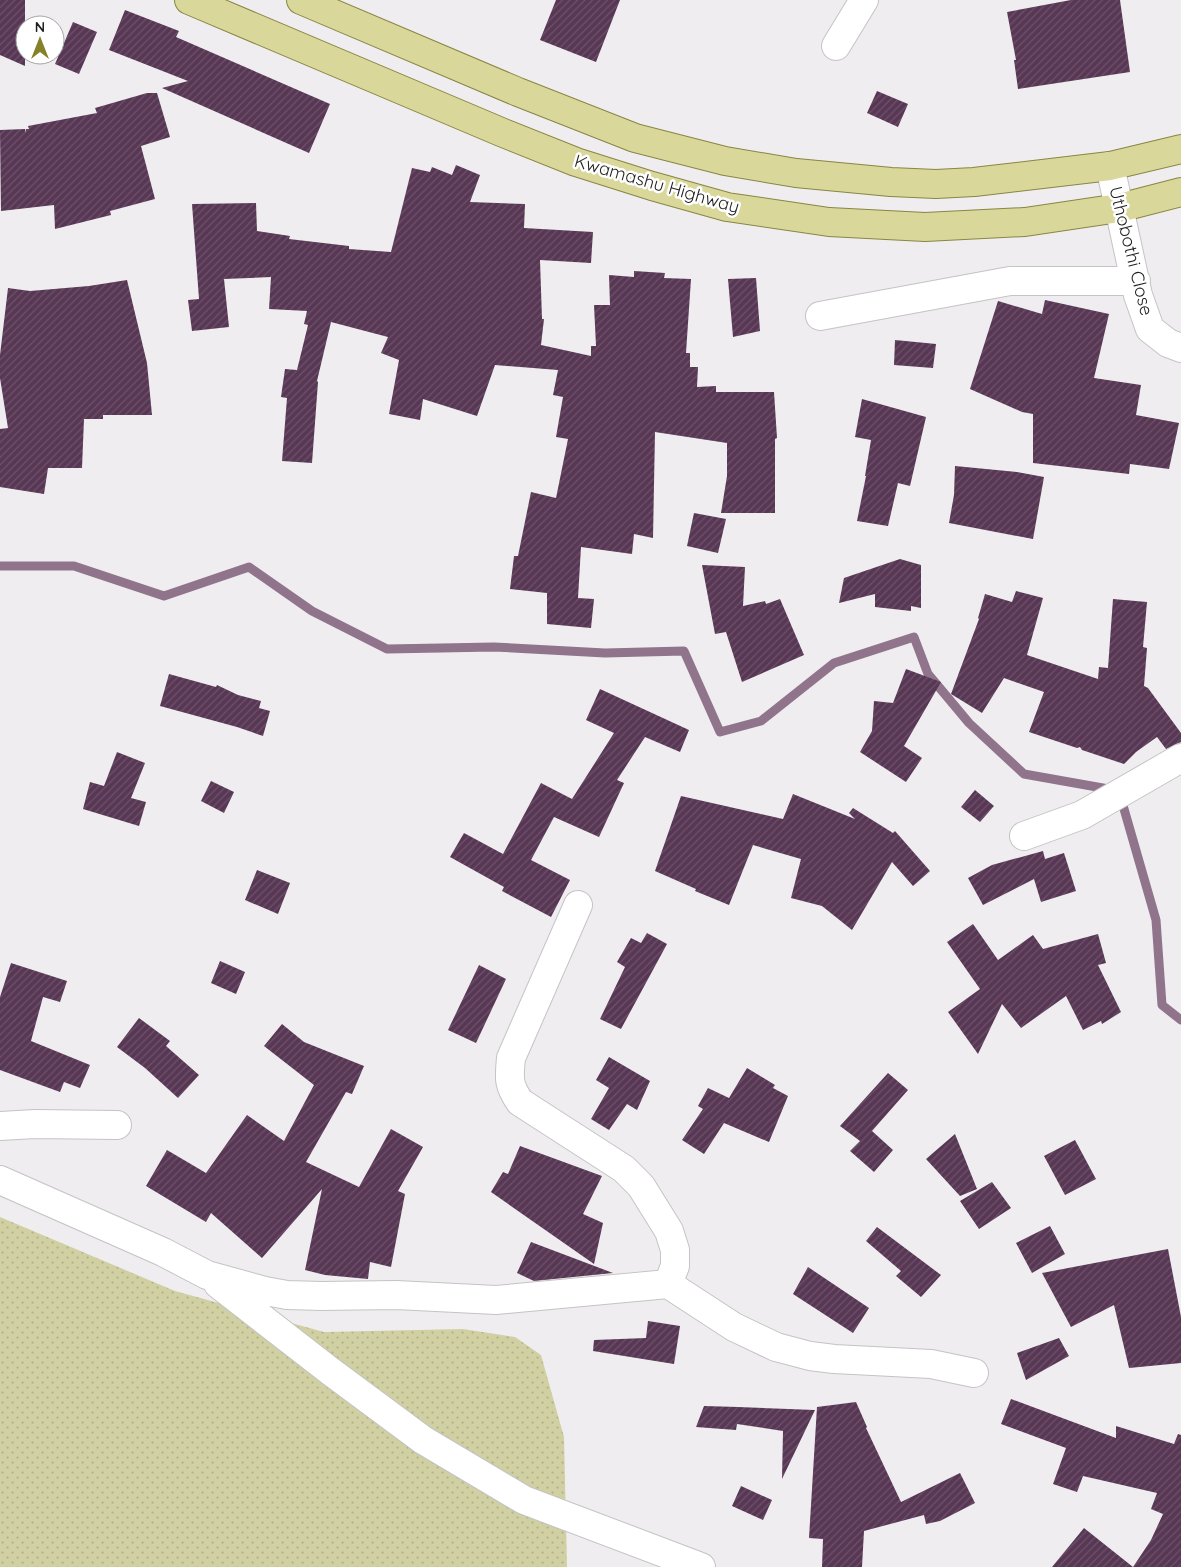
<svg xmlns="http://www.w3.org/2000/svg" width="1181" height="1567" viewBox="0 0 1181 1567" font-family="Quicksand,sans-serif">
<style>
.grass{fill:url(#grass-dots)}
.lines{fill:none;stroke-linecap:round;stroke-linejoin:round}
.stream{stroke:#8f748c;stroke-width:9}
.building{fill:url(#building-hatch)}
.minor-casing{stroke:#c5c3c5;stroke-width:30}
.major-casing{stroke:#888643;stroke-width:30}
.minor{stroke:#fff;stroke-width:28}
.major{stroke:#d9d79a;stroke-width:28}
.labels{text-anchor:middle;stroke-width:5;stroke-linejoin:round;paint-order:stroke}
.street-label{font-size:18px;fill:#201f20;stroke:#fff}
</style>
<defs>
<pattern id="grass-dots" width="8" height="8" patternUnits="userSpaceOnUse" patternTransform="scale(1.25)"><rect width="8" height="8" fill="#d0d0a3"/><path d="M2 2h.1M6 6h.1" fill="none" stroke="#b2b28c" stroke-width="1.8" stroke-linecap="round"/></pattern>
<pattern id="building-hatch" width="6" height="6" patternUnits="userSpaceOnUse" patternTransform="scale(1.25)"><rect width="6" height="6" fill="#583755"/><path d="M-1 1l2-2M0 6l6-6M5 7l2-2" fill="none" stroke="#6c526a"/></pattern>
</defs>
<rect width="100%" height="100%" fill="#f0edf0"/>
<path class="grass" d="M 0,1217 L 175,1291 L 324,1332 L 463,1329 L 515,1337 L 541,1355 L 564,1437 L 567,1567 L 0,1567 Z"/>
<g class="lines">
<path class="stream" d="M 0,566 L 74,566 L 164,596 L 249,567 L 312,611 L 387,649 L 494,647 L 605,653 L 684,651 L 720,732 L 761,721 L 834,663 L 914,637 L 928,674 L 969,723 L 1024,774 L 1114,790 L 1122,802 L 1156,920 L 1162,1005 L 1181,1020"/>
</g>
<path class="building" d="M 0,0 L 25,0 L 25,66 L 0,55 Z
M 556,0 L 620,0 L 596,62 L 540,40 Z
M 1071,0 L 1120,0 L 1130,72 L 1018,89 L 1014,60 L 1016,60 L 1007,12 Z
M 125,10 L 179,31 L 176,37 L 330,104 L 309,153 L 162,88 L 188,81 L 109,50 Z
M 73,22 L 97,32 L 79,74 L 55,64 Z
M 877,91 L 908,104 L 898,127 L 867,113 Z
M 147,93 L 157,93 L 170,137 L 141,146 L 155,199 L 110,211 L 111,215 L 55,229 L 54,205 L 1,211 L 0,130 L 25,129 L 25,133 L 26,129 L 29,129 L 28,126 L 97,113 L 95,108 Z
M 456,165 L 480,175 L 470,202 L 525,204 L 524,228 L 593,232 L 591,263 L 540,260 L 542,319 L 544,319 L 541,345 L 591,356 L 591,346 L 596,346 L 594,305 L 610,305 L 609,275 L 634,277 L 634,271 L 665,273 L 664,278 L 691,279 L 686,353 L 690,353 L 690,367 L 698,367 L 697,387 L 716,386 L 716,392 L 774,392 L 777,438 L 775,439 L 775,513 L 721,513 L 727,476 L 727,443 L 655,432 L 653,538 L 634,534 L 632,554 L 581,547 L 578,598 L 594,599 L 591,628 L 547,624 L 547,593 L 510,589 L 514,556 L 518,556 L 531,492 L 556,498 L 568,439 L 556,437 L 563,397 L 553,395 L 558,370 L 495,365 L 477,416 L 423,399 L 420,420 L 389,414 L 399,360 L 381,353 L 388,337 L 331,322 L 317,381 L 318,382 L 312,463 L 282,461 L 287,398 L 281,397 L 285,369 L 297,370 L 308,325 L 304,324 L 307,311 L 269,309 L 271,277 L 224,279 L 229,327 L 192,331 L 188,300 L 199,299 L 192,204 L 256,203 L 257,231 L 290,236 L 289,239 L 349,246 L 349,249 L 391,252 L 412,168 L 430,172 L 432,167 L 452,175 Z
M 756,278 L 760,331 L 733,337 L 728,279 Z
M 127,280 L 147,363 L 152,415 L 103,415 L 103,419 L 84,419 L 82,468 L 48,468 L 44,494 L 0,487 L 0,429 L 8,428 L 0,378 L 0,355 L 8,288 L 30,291 L 89,286 Z
M 1045,300 L 1109,314 L 1094,378 L 1141,385 L 1136,415 L 1179,423 L 1169,469 L 1130,464 L 1129,474 L 1033,463 L 1033,414 L 1022,412 L 970,389 L 998,301 L 1042,314 Z
M 895,340 L 936,344 L 933,368 L 894,365 Z
M 862,399 L 926,417 L 910,486 L 898,483 L 888,526 L 857,521 L 866,476 L 865,476 L 871,440 L 855,437 Z
M 955,466 L 1017,472 L 1044,477 L 1033,539 L 949,523 L 954,495 Z
M 694,513 L 726,519 L 718,553 L 687,546 Z
M 900,559 L 921,565 L 921,608 L 911,606 L 911,611 L 875,607 L 875,594 L 839,603 L 844,578 Z
M 702,565 L 745,567 L 743,606 L 765,601 L 766,604 L 780,599 L 804,655 L 742,682 L 726,632 L 715,634 Z
M 1016,591 L 1043,598 L 1027,655 L 1098,679 L 1099,667 L 1108,668 L 1113,599 L 1147,602 L 1143,647 L 1147,648 L 1144,686 L 1148,688 L 1181,733 L 1181,742 L 1166,749 L 1157,737 L 1136,752 L 1124,764 L 1082,750 L 1080,747 L 1077,748 L 1029,732 L 1044,692 L 1004,678 L 982,713 L 951,694 L 979,619 L 978,618 L 985,594 L 1012,602 Z
M 906,669 L 941,682 L 904,746 L 922,758 L 906,782 L 860,752 L 872,731 L 874,701 L 893,703 Z
M 169,674 L 216,687 L 217,685 L 238,695 L 261,701 L 259,708 L 270,711 L 263,736 L 237,727 L 160,706 Z
M 600,689 L 689,730 L 680,752 L 645,737 L 617,780 L 624,783 L 599,837 L 554,817 L 531,860 L 570,880 L 551,917 L 502,891 L 504,887 L 450,857 L 464,833 L 503,854 L 541,783 L 572,799 L 614,733 L 586,720 Z
M 117,752 L 145,763 L 131,798 L 146,802 L 139,826 L 83,809 L 90,782 L 104,786 Z
M 211,781 L 234,792 L 224,813 L 201,801 Z
M 975,790 L 994,806 L 980,822 L 961,807 Z
M 793,794 L 855,819 L 849,813 L 853,808 L 893,833 L 895,831 L 930,871 L 913,886 L 892,862 L 852,930 L 822,906 L 791,898 L 801,859 L 753,845 L 729,905 L 695,891 L 696,889 L 655,871 L 681,796 L 783,819 Z
M 1043,851 L 1045,859 L 1064,853 L 1076,891 L 1041,902 L 1034,879 L 983,905 L 968,878 L 992,865 Z
M 257,870 L 290,883 L 278,914 L 245,900 Z
M 973,924 L 998,960 L 1033,935 L 1043,949 L 1098,934 L 1106,963 L 1098,965 L 1121,1012 L 1102,1024 L 1101,1021 L 1083,1030 L 1066,996 L 1021,1028 L 1002,1004 L 978,1054 L 948,1012 L 980,989 L 947,942 Z
M 647,933 L 667,944 L 621,1029 L 600,1019 L 625,967 L 617,962 L 631,938 L 641,943 Z
M 220,961 L 245,972 L 236,994 L 211,983 Z
M 11,963 L 67,981 L 60,1002 L 43,997 L 31,1041 L 90,1065 L 80,1088 L 64,1082 L 60,1092 L 0,1070 L 0,997 Z
M 479,965 L 506,979 L 476,1043 L 448,1030 Z
M 139,1018 L 170,1041 L 166,1046 L 199,1075 L 178,1098 L 145,1068 L 117,1047 Z
M 282,1024 L 304,1042 L 364,1066 L 352,1094 L 346,1092 L 306,1162 L 359,1187 L 391,1129 L 423,1147 L 398,1191 L 405,1194 L 391,1267 L 370,1262 L 368,1279 L 325,1275 L 305,1270 L 322,1189 L 262,1258 L 211,1213 L 206,1222 L 146,1186 L 167,1150 L 206,1173 L 247,1115 L 284,1141 L 314,1085 L 264,1046 Z
M 609,1057 L 650,1081 L 637,1110 L 627,1104 L 609,1130 L 591,1119 L 609,1088 L 596,1080 Z
M 747,1068 L 775,1085 L 773,1088 L 788,1096 L 769,1142 L 724,1123 L 704,1154 L 682,1140 L 703,1109 L 698,1106 L 708,1088 L 729,1098 Z
M 888,1073 L 908,1090 L 872,1131 L 893,1150 L 874,1172 L 850,1151 L 860,1141 L 840,1126 Z
M 955,1134 L 977,1189 L 960,1196 L 926,1159 Z
M 1075,1140 L 1096,1179 L 1065,1195 L 1044,1156 Z
M 520,1146 L 602,1176 L 583,1214 L 603,1223 L 594,1264 L 491,1192 L 503,1172 L 508,1174 Z
M 992,1182 L 1011,1208 L 979,1229 L 960,1201 Z
M 1050,1226 L 1065,1254 L 1032,1273 L 1016,1243 Z
M 877,1227 L 941,1275 L 921,1297 L 896,1276 L 901,1271 L 866,1241 Z
M 531,1242 L 613,1273 L 534,1281 L 517,1273 Z
M 1168,1249 L 1181,1317 L 1181,1363 L 1129,1368 L 1114,1305 L 1071,1327 L 1042,1273 Z
M 808,1267 L 869,1308 L 853,1333 L 793,1294 Z
M 648,1321 L 680,1326 L 674,1364 L 593,1351 L 594,1340 L 646,1338 Z
M 1059,1338 L 1069,1356 L 1026,1380 L 1017,1353 Z
M 1011,1399 L 1116,1438 L 1116,1426 L 1174,1444 L 1178,1434 L 1181,1435 L 1181,1567 L 1133,1567 L 1151,1540 L 1163,1514 L 1151,1509 L 1157,1493 L 1083,1476 L 1077,1492 L 1053,1484 L 1066,1448 L 1001,1424 Z
M 856,1402 L 867,1427 L 866,1428 L 901,1502 L 960,1473 L 975,1503 L 940,1521 L 926,1524 L 924,1515 L 864,1531 L 862,1567 L 822,1567 L 823,1539 L 809,1538 L 817,1407 Z
M 704,1406 L 738,1407 L 815,1410 L 782,1479 L 783,1431 L 737,1424 L 736,1430 L 696,1427 Z
M 741,1486 L 772,1500 L 763,1520 L 732,1506 Z
M 1084,1528 L 1133,1567 L 1052,1567 Z"/>
<g class="lines">
<defs>
<path id="minor" d="M 836,46 L 864,0
M 1110,166 L 1138,295 L 1150,329 L 1168,343 L 1181,348
M 820,316 L 1010,281 L 1136,281
M 1024,836 L 1082,815 L 1181,758
M 578,905 L 511,1058 C 509,1078 508,1085 520,1102 L 624,1169 L 641,1186 L 669,1231 L 675,1250 L 675,1266 L 668,1284
M 0,1126 L 35,1124 L 117,1125
M 0,1180 L 163,1252 L 207,1275 L 265,1291 L 287,1295 L 321,1296 L 396,1295 L 496,1300 L 668,1284 L 734,1327 L 776,1347 L 810,1356 L 834,1359 L 931,1364 L 974,1373
M 218,1284 L 330,1371 L 423,1440 L 524,1500 L 701,1567"/>
<path id="major" d="M 189,0 L 501,132 L 576,162 L 652,186 L 727,207 L 829,222 L 925,227 L 1025,222 L 1119,208 L 1181,192
M 301,0 L 518,92 L 635,138 L 725,161 L 796,173 L 891,182 L 936,184 L 974,182 L 1110,166 L 1181,149"/>
</defs>
<use href="#minor" class="minor-casing"/>
<use href="#major" class="major-casing"/>
<use href="#minor" class="minor"/>
<use href="#major" class="major"/>
</g>
<g class="labels">
<g class="street-label">
<text transform="translate(657 184) rotate(16)" y="6">Kwamashu Highway</text>
<text transform="translate(1131 251) rotate(76)" y="6">Uthobothi Close</text>
</g>
</g>
<g transform="translate(40 40)"><circle r="24" fill="#ffffff" stroke="#a6a5a6"/>
<path d="M0-4L9 19L0 12L-9 19Z" fill="#84812a"/>
<text y="-8" font-size="14" font-weight="bold" text-anchor="middle" fill="#201f20">N</text>
</g>
</svg>
